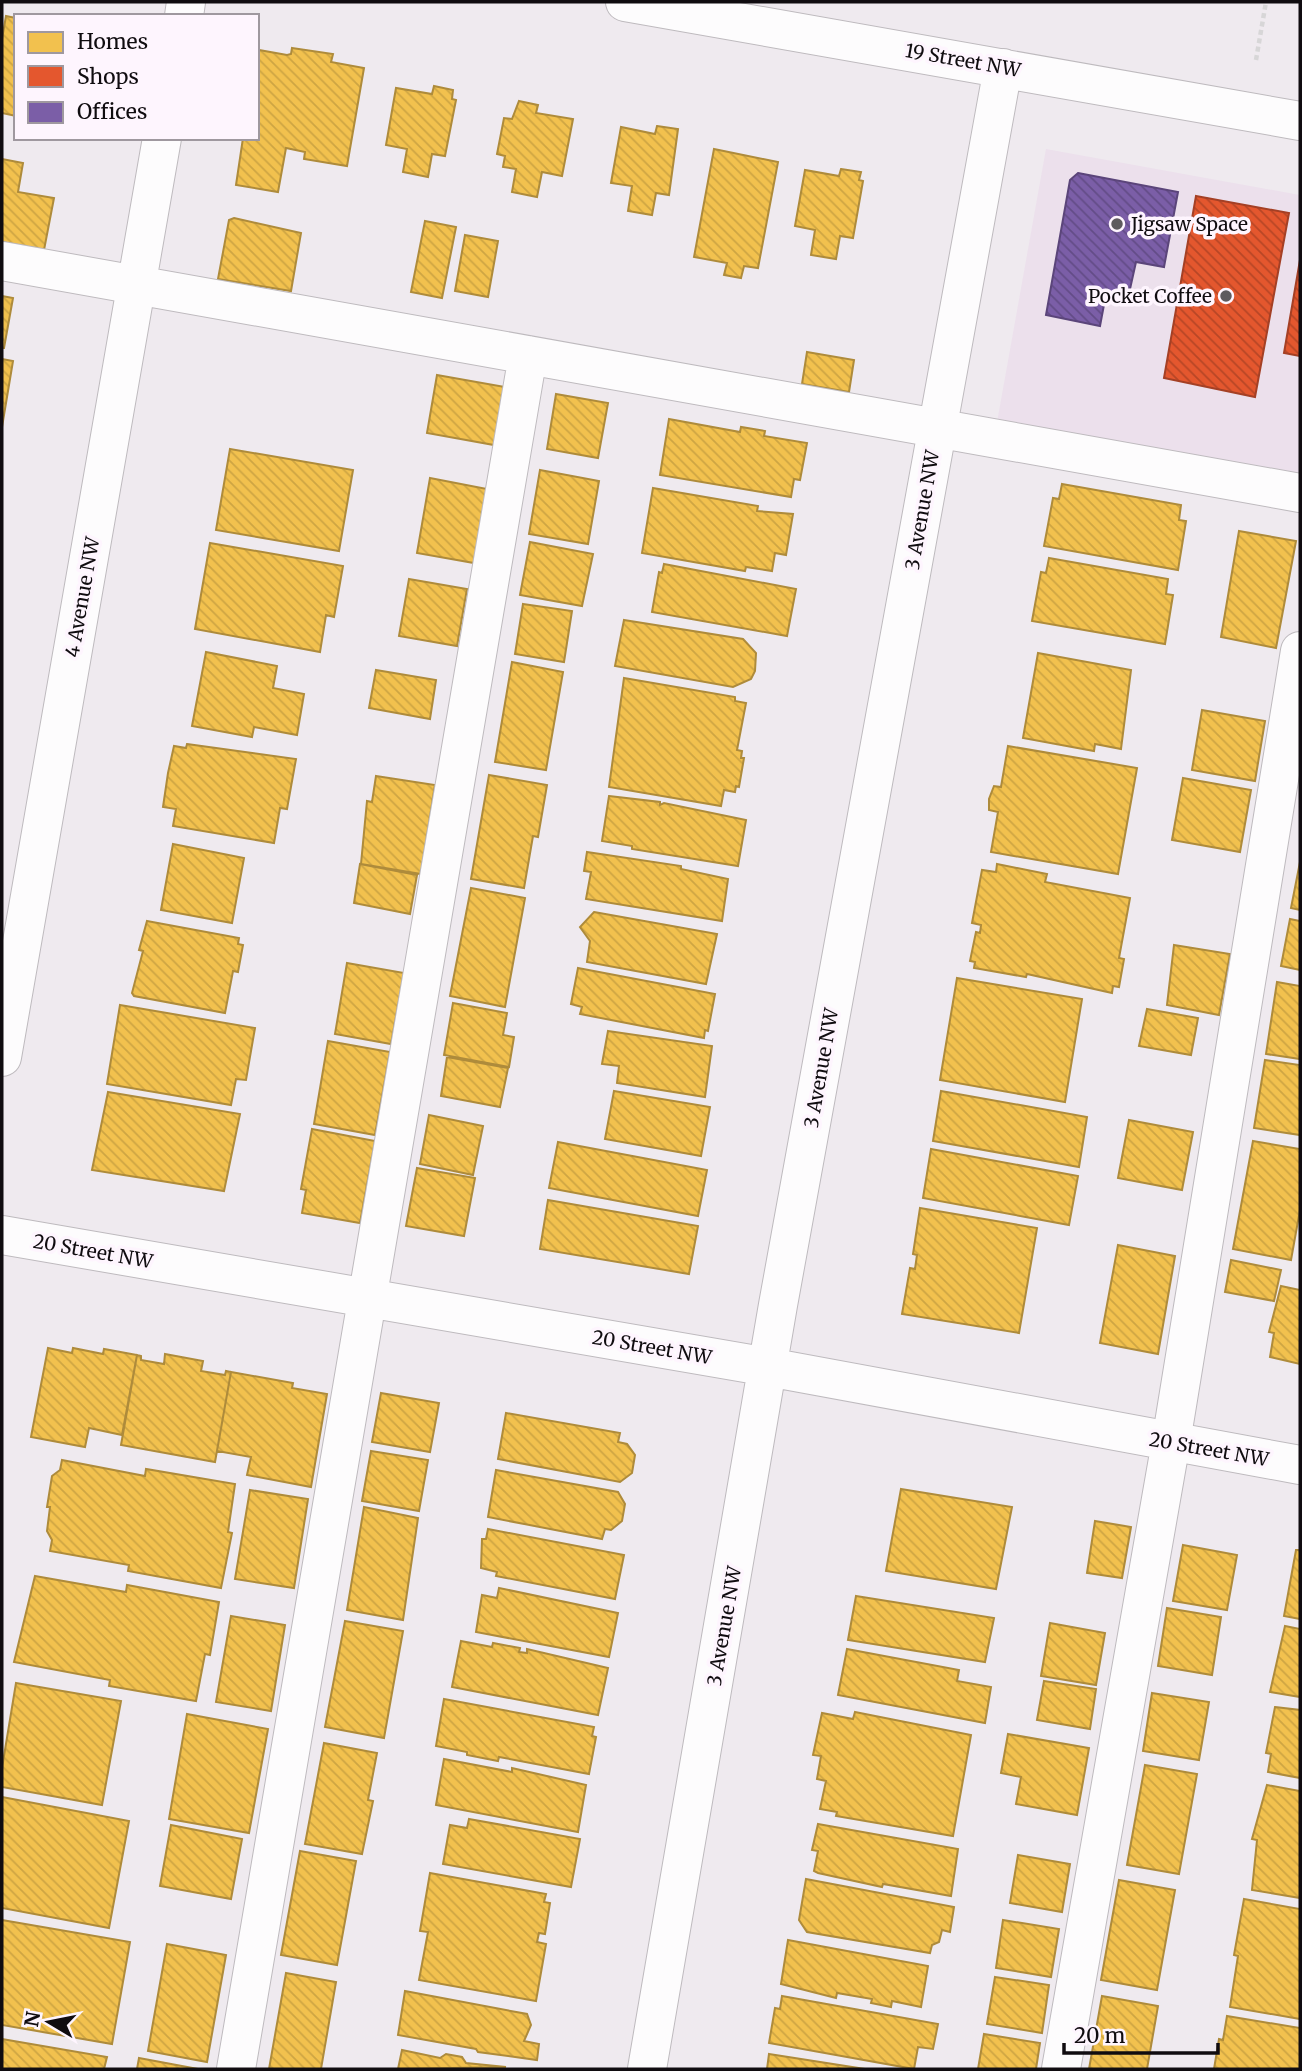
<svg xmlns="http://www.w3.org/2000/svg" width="1302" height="2071" viewBox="0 0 1302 2071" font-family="Merriweather,serif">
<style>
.built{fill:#ece0ec}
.homes{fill:url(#homes-back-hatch);stroke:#ae8b3b;stroke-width:2}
.shops{fill:url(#shops-back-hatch);stroke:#a44025;stroke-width:2}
.offices{fill:url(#offices-back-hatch);stroke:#5b457a;stroke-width:2}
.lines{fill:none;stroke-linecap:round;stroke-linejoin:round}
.minor-casing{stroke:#bebabe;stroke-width:40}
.path{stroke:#d7d6d7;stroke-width:4.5;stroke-dasharray:5 3.5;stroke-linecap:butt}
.minor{stroke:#fdfcfd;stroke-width:38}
.poi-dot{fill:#5e5a5e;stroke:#fef5fe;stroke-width:2.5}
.labels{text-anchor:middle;stroke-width:7;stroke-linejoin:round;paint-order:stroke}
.street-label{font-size:19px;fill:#100c10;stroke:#fef5fe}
.poi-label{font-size:19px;fill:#100c10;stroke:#fef5fe;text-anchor:start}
</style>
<defs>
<pattern id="homes-back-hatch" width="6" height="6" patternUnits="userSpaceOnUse" patternTransform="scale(1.75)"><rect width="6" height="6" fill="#f2c14e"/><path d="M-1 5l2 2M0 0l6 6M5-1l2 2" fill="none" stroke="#cea543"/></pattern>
<pattern id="shops-back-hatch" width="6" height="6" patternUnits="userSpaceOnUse" patternTransform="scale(1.75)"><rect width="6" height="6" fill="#e4572e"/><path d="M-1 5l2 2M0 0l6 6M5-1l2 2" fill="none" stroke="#b74626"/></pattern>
<pattern id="offices-back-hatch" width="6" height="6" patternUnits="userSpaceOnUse" patternTransform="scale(1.75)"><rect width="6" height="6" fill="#7b5ea7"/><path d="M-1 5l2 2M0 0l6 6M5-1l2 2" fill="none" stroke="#634c87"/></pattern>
</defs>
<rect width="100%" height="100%" fill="#efeaef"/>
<path class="built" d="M 1046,149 L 1300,195 L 1300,483 L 996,428 Z"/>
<path class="homes" d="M 6,16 L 16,18 L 16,116 L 2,113 L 2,39 Z
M 292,48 L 333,54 L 331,62 L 364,68 L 347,166 L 304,159 L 305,152 L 286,148 L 278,192 L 236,185 L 243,138 L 257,138 L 259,50 L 287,55 L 291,54 Z
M 434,86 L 453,90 L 452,99 L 456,100 L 445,156 L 432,154 L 428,177 L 403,172 L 407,149 L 386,145 L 396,88 L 432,94 Z
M 519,101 L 538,105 L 536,113 L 573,119 L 562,176 L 542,172 L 537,197 L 512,192 L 516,169 L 503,167 L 505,156 L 497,154 L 504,118 L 512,119 Z
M 657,126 L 678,129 L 669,195 L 656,193 L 652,215 L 628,211 L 632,186 L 611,183 L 621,127 L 655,134 Z
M 714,149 L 778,162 L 758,268 L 744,266 L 741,278 L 724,275 L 727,263 L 694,257 Z
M 2,159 L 23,163 L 18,192 L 54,198 L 44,250 L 2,242 Z
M 841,169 L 861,172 L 859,180 L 863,181 L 853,238 L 840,236 L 836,259 L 811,255 L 815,230 L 795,226 L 805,170 L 839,176 Z
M 234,218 L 301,233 L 291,291 L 218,279 L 229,220 Z
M 425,221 L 456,227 L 442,298 L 411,292 Z
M 465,235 L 498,241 L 488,297 L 455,291 Z
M 2,296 L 13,298 L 4,348 L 2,348 Z
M 807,352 L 854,360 L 849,392 L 802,384 Z
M 2,359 L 13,361 L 2,427 Z
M 437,375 L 505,387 L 494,445 L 427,433 Z
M 556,394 L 608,403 L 598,458 L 547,449 Z
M 669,419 L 740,432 L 741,427 L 765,431 L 764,436 L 807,443 L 800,480 L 794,479 L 791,497 L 660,475 Z
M 230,449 L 353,470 L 339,551 L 216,530 Z
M 540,470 L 599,481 L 588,544 L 529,534 Z
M 430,478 L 487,489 L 474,563 L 417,553 Z
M 1062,484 L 1181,505 L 1179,520 L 1186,521 L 1178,570 L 1044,546 L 1053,498 L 1059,499 Z
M 653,488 L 758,506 L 757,511 L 793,514 L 786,555 L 775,553 L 772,571 L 746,567 L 745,571 L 642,553 Z
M 1239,531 L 1296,541 L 1276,648 L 1221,637 Z
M 530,542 L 593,554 L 582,606 L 520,595 Z
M 210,543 L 343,566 L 334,617 L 326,615 L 320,652 L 195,629 Z
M 1049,558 L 1168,579 L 1166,594 L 1173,595 L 1165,644 L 1032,621 L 1041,572 L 1046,573 Z
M 664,564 L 796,589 L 787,636 L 652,612 L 659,572 L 662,573 Z
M 409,579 L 467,589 L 457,646 L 399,636 Z
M 523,604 L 572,611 L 564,662 L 515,654 Z
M 624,620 L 743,639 L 756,653 L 755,671 L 751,679 L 733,687 L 615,666 Z
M 206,652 L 277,666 L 273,688 L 304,694 L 297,735 L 254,727 L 252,737 L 192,726 Z
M 1038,653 L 1131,670 L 1121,749 L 1095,744 L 1094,751 L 1023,738 Z
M 512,662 L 563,672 L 546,770 L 495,762 Z
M 376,670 L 436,680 L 430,719 L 369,708 Z
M 624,678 L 735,697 L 735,701 L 746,703 L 737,750 L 742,751 L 741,758 L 744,758 L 739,787 L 736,786 L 735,792 L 724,790 L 721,806 L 609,787 Z
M 1202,710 L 1265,721 L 1255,781 L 1192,770 Z
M 187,744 L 296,759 L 287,809 L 280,808 L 274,843 L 173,826 L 176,809 L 163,807 L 168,773 L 174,746 L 186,748 Z
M 1008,746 L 1137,768 L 1118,874 L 991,852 L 998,812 L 989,810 L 989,799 L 994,786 L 1001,787 Z
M 489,775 L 547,785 L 538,837 L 533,836 L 524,888 L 471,879 Z
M 376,776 L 435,785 L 421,874 L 361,864 L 367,801 L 372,802 Z
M 1183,778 L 1251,790 L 1240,852 L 1172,840 Z
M 609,796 L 660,802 L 660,805 L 664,803 L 746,820 L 738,866 L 632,849 L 632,846 L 602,841 Z
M 173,844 L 244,858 L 232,923 L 161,910 Z
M 587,852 L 681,866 L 681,869 L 728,879 L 722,921 L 586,899 L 591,872 L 584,871 Z
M 1300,862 L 1300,910 L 1291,908 Z
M 360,864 L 417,875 L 410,914 L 354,903 Z
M 997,864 L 1047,874 L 1045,882 L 1130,898 L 1119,958 L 1124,959 L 1119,987 L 1113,986 L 1112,993 L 1027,974 L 1026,977 L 974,968 L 975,962 L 970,961 L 976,932 L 980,933 L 981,925 L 972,923 L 982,870 L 996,872 Z
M 471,888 L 525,898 L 505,1007 L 450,996 Z
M 594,912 L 717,934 L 706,984 L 587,962 L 590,941 L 580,927 Z
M 1290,919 L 1300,921 L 1300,970 L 1281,966 Z
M 147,921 L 239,938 L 238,944 L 243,945 L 238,972 L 233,971 L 225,1013 L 134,996 L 132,993 L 143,951 L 139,950 Z
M 1174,945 L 1230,954 L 1219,1015 L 1167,1005 Z
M 347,963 L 404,973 L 391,1044 L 335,1034 Z
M 578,968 L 715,994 L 708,1031 L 705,1030 L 704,1038 L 580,1014 L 582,1007 L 571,1004 Z
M 957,978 L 1082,999 L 1065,1102 L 940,1080 Z
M 1277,982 L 1300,986 L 1300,1059 L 1266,1054 Z
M 453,1003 L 507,1013 L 503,1035 L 514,1037 L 509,1067 L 444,1055 Z
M 120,1005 L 255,1028 L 246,1080 L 236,1079 L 231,1105 L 107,1084 Z
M 1147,1009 L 1198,1018 L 1191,1055 L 1139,1046 Z
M 608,1031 L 712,1046 L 705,1097 L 617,1083 L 619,1066 L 602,1064 Z
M 328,1041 L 390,1052 L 375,1135 L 314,1124 Z
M 447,1057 L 508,1068 L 500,1107 L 441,1096 Z
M 1265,1060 L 1300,1065 L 1300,1135 L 1254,1128 Z
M 614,1091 L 710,1107 L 701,1156 L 605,1139 Z
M 941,1091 L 1087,1117 L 1079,1167 L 933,1141 Z
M 108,1092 L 240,1114 L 224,1191 L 92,1170 Z
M 429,1115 L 483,1126 L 473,1175 L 420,1164 Z
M 1129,1120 L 1193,1132 L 1182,1190 L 1118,1178 Z
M 312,1129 L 375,1141 L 360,1223 L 302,1213 L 306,1190 L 301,1189 Z
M 1253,1141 L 1300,1149 L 1300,1210 L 1291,1260 L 1233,1249 Z
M 558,1142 L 707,1170 L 698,1216 L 549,1188 Z
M 931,1149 L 1078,1176 L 1069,1225 L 923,1198 Z
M 417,1168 L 475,1178 L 464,1236 L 406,1226 Z
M 548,1200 L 698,1226 L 689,1274 L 540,1249 Z
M 920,1208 L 1037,1228 L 1019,1333 L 902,1314 L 910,1268 L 915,1269 L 917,1255 L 913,1254 Z
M 1118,1245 L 1175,1256 L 1158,1354 L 1100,1343 Z
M 1231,1260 L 1281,1270 L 1274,1301 L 1225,1292 Z
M 1281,1286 L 1300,1290 L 1300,1364 L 1270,1357 L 1274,1333 L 1269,1332 Z
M 48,1348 L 72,1353 L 73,1348 L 103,1354 L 104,1349 L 137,1355 L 122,1435 L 89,1428 L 85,1447 L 31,1437 Z
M 165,1354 L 203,1361 L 201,1371 L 225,1375 L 226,1371 L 231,1372 L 215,1462 L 121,1445 L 137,1355 L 141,1356 L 141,1360 L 164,1364 Z
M 231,1372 L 293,1383 L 292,1388 L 327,1394 L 311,1487 L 247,1475 L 251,1457 L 217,1451 Z
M 381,1393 L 439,1403 L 430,1452 L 372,1442 Z
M 506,1413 L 620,1433 L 618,1442 L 627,1444 L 635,1455 L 632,1473 L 620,1482 L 498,1459 Z
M 371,1451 L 428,1460 L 419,1511 L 362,1501 Z
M 62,1460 L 145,1476 L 146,1469 L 235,1484 L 228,1532 L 232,1533 L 221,1588 L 128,1571 L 129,1565 L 50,1551 L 52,1540 L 47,1531 L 50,1507 L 47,1507 L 52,1476 L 60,1470 Z
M 496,1470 L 618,1492 L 625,1504 L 622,1521 L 611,1530 L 605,1529 L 602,1539 L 488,1517 Z
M 901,1489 L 1012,1507 L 996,1589 L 886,1571 Z
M 250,1490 L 308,1499 L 294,1588 L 235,1579 Z
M 364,1507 L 418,1518 L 403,1620 L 347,1610 Z
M 1095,1521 L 1131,1527 L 1122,1578 L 1087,1573 Z
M 488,1529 L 624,1555 L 615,1599 L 496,1576 L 497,1572 L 481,1568 L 482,1539 L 486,1539 Z
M 1183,1545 L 1237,1555 L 1227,1610 L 1173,1601 Z
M 1296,1550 L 1300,1550 L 1300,1619 L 1284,1616 Z
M 35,1576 L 126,1592 L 127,1585 L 219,1602 L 210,1655 L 205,1654 L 196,1701 L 109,1686 L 110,1680 L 14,1662 Z
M 499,1588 L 618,1613 L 609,1657 L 476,1632 L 482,1595 L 497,1598 Z
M 856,1596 L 994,1618 L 985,1662 L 848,1640 Z
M 1167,1608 L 1221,1617 L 1212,1675 L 1158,1666 Z
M 231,1616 L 285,1625 L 271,1711 L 216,1702 Z
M 345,1621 L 403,1631 L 384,1738 L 325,1727 Z
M 1050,1623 L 1105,1633 L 1096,1685 L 1041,1676 Z
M 1285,1626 L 1300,1629 L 1300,1697 L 1270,1692 Z
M 461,1641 L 492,1647 L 493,1643 L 520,1648 L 519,1652 L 527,1653 L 527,1649 L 608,1668 L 598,1715 L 452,1687 Z
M 847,1649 L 959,1670 L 957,1681 L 991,1687 L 985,1723 L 838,1695 Z
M 1044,1681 L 1096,1689 L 1090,1729 L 1037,1720 Z
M 16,1683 L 121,1701 L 102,1805 L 2,1787 L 2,1768 Z
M 1152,1693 L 1209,1702 L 1199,1760 L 1143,1751 Z
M 444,1699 L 594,1727 L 592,1736 L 596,1737 L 589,1774 L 499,1757 L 498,1761 L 467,1755 L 467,1752 L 436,1746 Z
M 1275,1707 L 1300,1710 L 1300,1778 L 1268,1772 L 1271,1754 L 1266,1753 Z
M 855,1712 L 971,1735 L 953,1836 L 836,1816 L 837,1812 L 820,1809 L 826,1781 L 817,1779 L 821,1756 L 813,1755 L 822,1713 L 853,1719 Z
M 187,1714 L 268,1729 L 249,1833 L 169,1819 Z
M 1008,1734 L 1089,1748 L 1077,1815 L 1016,1804 L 1021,1777 L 1001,1773 Z
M 324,1743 L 377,1753 L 368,1800 L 373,1801 L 362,1854 L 305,1844 Z
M 444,1759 L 512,1772 L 512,1768 L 586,1785 L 578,1832 L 436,1805 Z
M 1145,1765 L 1197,1774 L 1179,1874 L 1127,1865 Z
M 1267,1785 L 1300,1791 L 1300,1898 L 1252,1890 L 1257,1840 L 1252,1839 Z
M 2,1797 L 129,1821 L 109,1928 L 2,1908 Z
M 469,1819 L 580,1839 L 571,1887 L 443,1864 L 450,1825 L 467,1828 Z
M 818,1824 L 958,1849 L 951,1896 L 883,1884 L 882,1887 L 818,1873 L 814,1871 L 818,1851 L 812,1850 Z
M 171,1825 L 242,1839 L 231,1899 L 160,1886 Z
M 300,1851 L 356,1861 L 337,1965 L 281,1955 Z
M 1018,1855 L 1070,1864 L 1062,1912 L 1010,1903 Z
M 430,1873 L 546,1894 L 544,1902 L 550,1903 L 545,1934 L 539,1933 L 537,1942 L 546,1944 L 536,2001 L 419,1980 L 428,1932 L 420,1931 Z
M 806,1879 L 954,1907 L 950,1932 L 942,1930 L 939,1942 L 932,1945 L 930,1953 L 807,1932 L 799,1920 Z
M 1119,1880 L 1175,1890 L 1157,1990 L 1101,1980 Z
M 1244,1899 L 1300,1909 L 1300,2019 L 1230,2007 L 1238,1956 L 1234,1955 Z
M 2,1920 L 130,1942 L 112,2044 L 2,2025 Z
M 1003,1920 L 1059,1929 L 1051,1977 L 996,1968 Z
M 788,1940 L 928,1966 L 921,2007 L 892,2001 L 891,2007 L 871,2003 L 872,1999 L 837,1993 L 836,1998 L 781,1984 Z
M 167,1944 L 226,1955 L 207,2062 L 148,2051 Z
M 286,1973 L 336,1982 L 321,2069 L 269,2069 Z
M 995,1977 L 1049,1985 L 1042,2033 L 987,2024 Z
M 405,1991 L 527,2014 L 531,2025 L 524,2041 L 539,2044 L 537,2060 L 478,2052 L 476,2049 L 398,2035 Z
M 782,1996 L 938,2024 L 933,2049 L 918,2047 L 914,2069 L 769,2043 L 775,2008 L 780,2009 Z
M 1102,1996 L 1158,2006 L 1147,2069 L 1089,2069 Z
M 1227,2016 L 1300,2028 L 1300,2069 L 1214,2069 L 1219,2039 L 1223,2040 Z
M 984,2034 L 1040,2043 L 1036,2069 L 978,2069 Z
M 2,2039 L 107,2057 L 104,2069 L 2,2069 Z
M 402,2050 L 440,2058 L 446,2054 L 462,2057 L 466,2063 L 506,2067 L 398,2069 Z
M 769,2054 L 865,2069 L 767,2069 Z
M 139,2058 L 198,2069 L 137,2069 Z"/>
<path class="shops" d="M 1196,196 L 1289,213 L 1255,397 L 1164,378 Z
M 1300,260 L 1300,356 L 1284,353 Z"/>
<path class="offices" d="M 1078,173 L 1178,192 L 1164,267 L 1136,262 L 1128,298 L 1106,294 L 1100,326 L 1046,315 L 1070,180 Z"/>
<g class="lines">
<defs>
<path id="minor" d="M 625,2 L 1300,121
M 184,16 L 186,2
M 2,261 L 1300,493
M 2,1057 L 162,138
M 2,1235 L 768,1367 L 1300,1465
M 236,2069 L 528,355
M 647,2069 L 778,1305 L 1003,68
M 1061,2069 L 1171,1442 L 1300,651"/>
</defs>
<use href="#minor" class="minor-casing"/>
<path class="path" d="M 1256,60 L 1266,2"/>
<use href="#minor" class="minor"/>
</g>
<g class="poi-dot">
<circle cx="1117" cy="224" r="7"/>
<circle cx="1226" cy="296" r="7"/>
</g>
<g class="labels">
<g class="street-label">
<text transform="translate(963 60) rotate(10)" y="7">19 Street NW</text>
<text transform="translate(922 510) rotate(-80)" y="7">3 Avenue NW</text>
<text transform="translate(82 597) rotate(-80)" y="7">4 Avenue NW</text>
<text transform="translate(821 1068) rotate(-80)" y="7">3 Avenue NW</text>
<text transform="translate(93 1251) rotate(10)" y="7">20 Street NW</text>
<text transform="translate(652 1347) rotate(10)" y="7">20 Street NW</text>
<text transform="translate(1209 1449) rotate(10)" y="7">20 Street NW</text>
<text transform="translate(724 1626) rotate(-80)" y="7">3 Avenue NW</text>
</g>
<g class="poi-label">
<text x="1131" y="231">Jigsaw Space</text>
<text x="1212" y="303" text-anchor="end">Pocket Coffee</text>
</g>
</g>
<rect width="1302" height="2071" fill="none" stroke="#100c10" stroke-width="7"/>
<rect x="14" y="14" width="245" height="126" fill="#fef5fe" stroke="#9f989f" stroke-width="2"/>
<rect x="28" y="32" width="35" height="21" fill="#f2c14e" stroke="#9f989f" stroke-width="2"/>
<text x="77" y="49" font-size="21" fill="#100c10">Homes</text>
<rect x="28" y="66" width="35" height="21" fill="#e4572e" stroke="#9f989f" stroke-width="2"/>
<text x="77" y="84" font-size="21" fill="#100c10">Shops</text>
<rect x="28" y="102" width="35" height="21" fill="#7b5ea7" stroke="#9f989f" stroke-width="2"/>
<text x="77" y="119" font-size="21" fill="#100c10">Offices</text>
<g transform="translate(49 2022) rotate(280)" stroke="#fef5fe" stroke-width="5" paint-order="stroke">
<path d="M0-5L12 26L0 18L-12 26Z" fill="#100c10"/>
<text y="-10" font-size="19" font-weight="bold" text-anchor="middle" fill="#100c10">N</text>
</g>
<path d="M1064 2043v10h154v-10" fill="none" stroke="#100c10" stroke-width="3.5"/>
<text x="1074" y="2043" font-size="21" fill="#100c10" stroke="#fef5fe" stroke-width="5" paint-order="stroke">20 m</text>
</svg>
